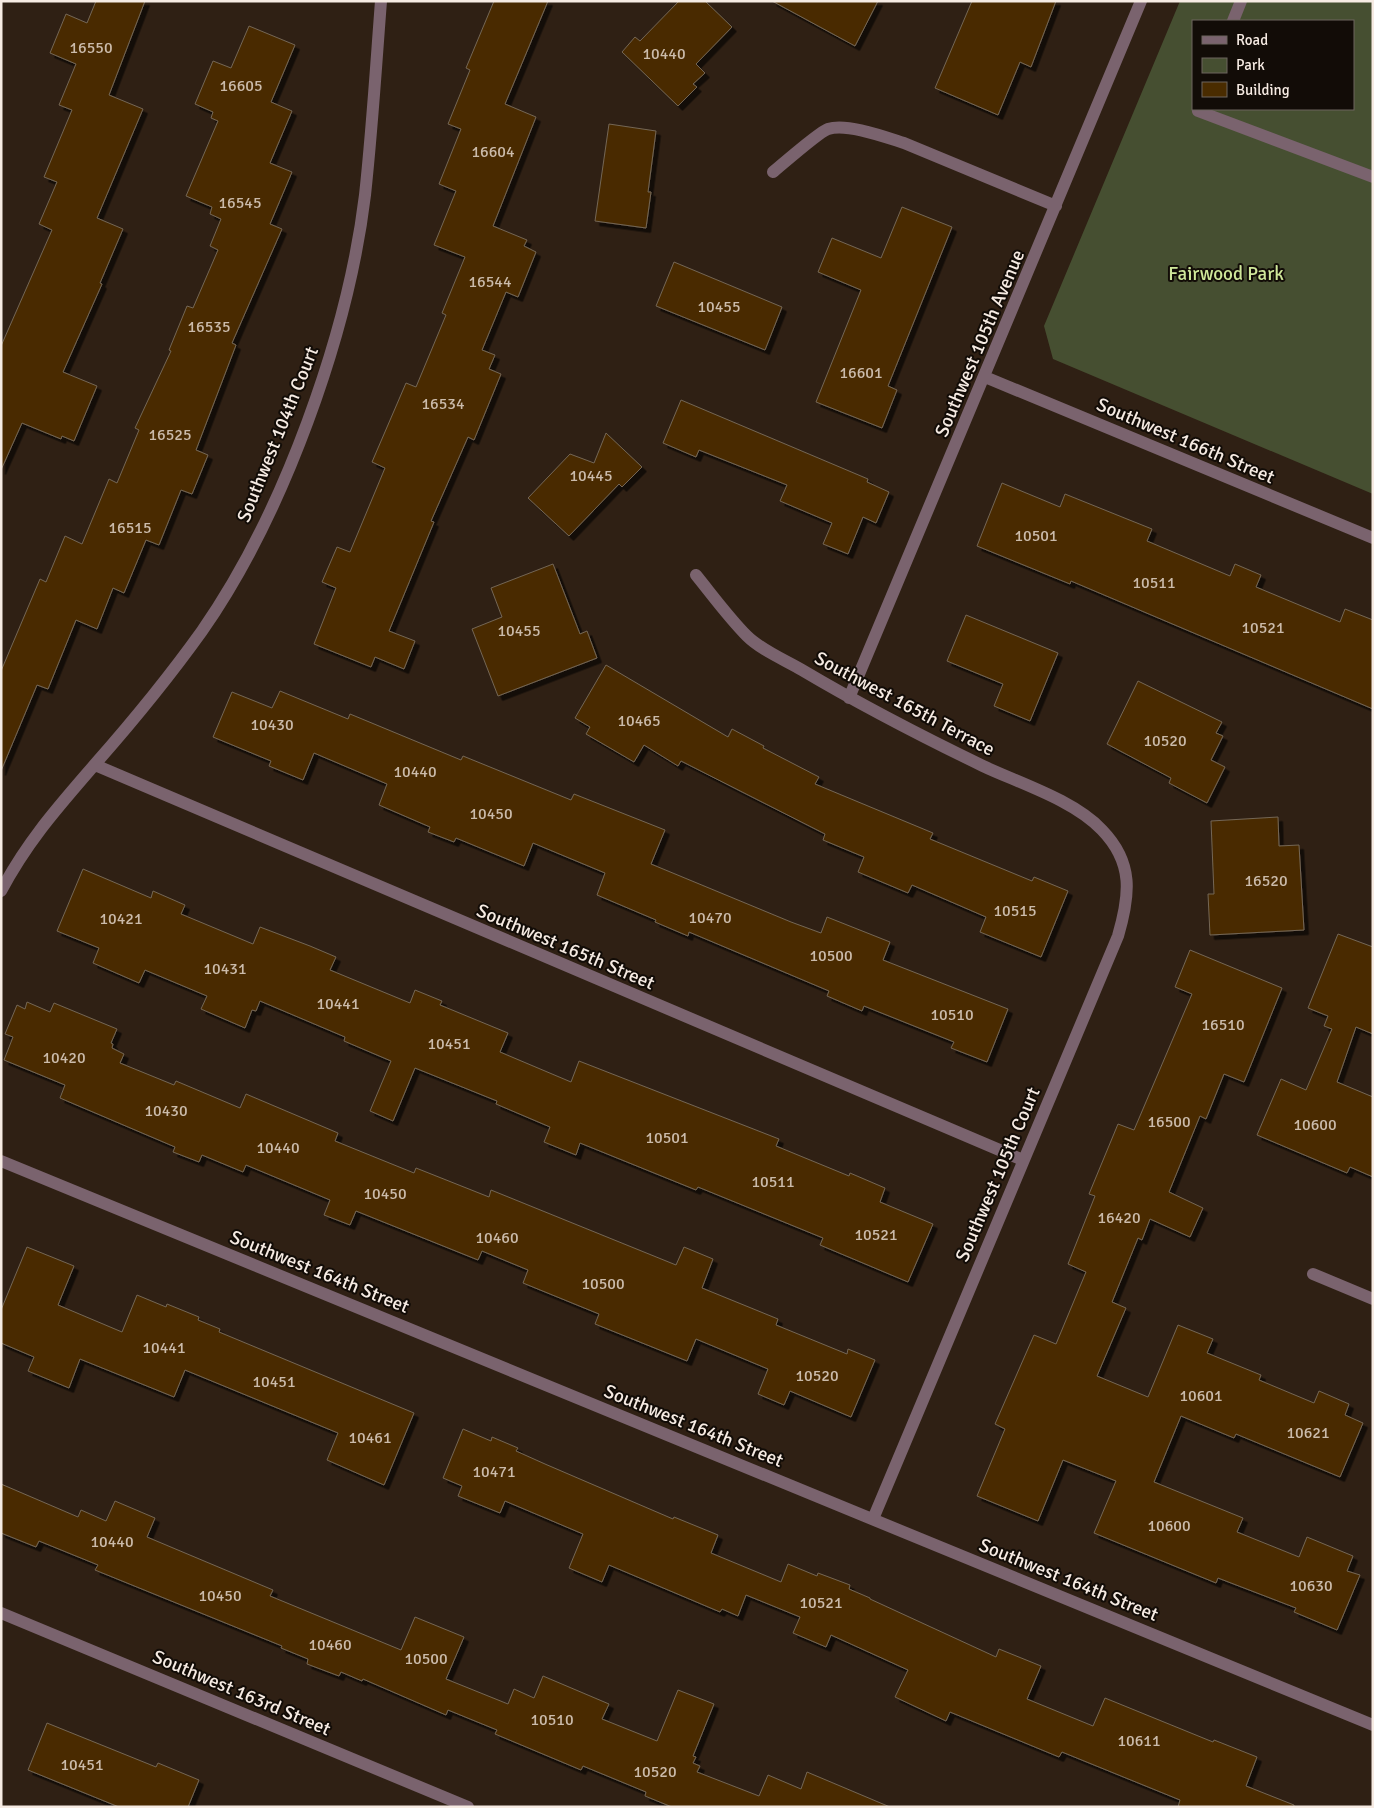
<svg xmlns="http://www.w3.org/2000/svg" width="1374" height="1808" viewBox="0 0 1374 1808" font-family="Signika,sans-serif">
<style>
.green{fill:#464f31;fill-rule:evenodd}
.building{fill:#4a2c00;stroke:#746655;filter:url(#shadow)}
.lines{fill:none;stroke-linecap:round;stroke-linejoin:round}
.service{stroke:#7a636e;stroke-width:12}
.minor{stroke:#7a636e;stroke-width:12}
.labels{text-anchor:middle;stroke-width:4;stroke-linejoin:round;paint-order:stroke}
.number-label{font-size:16px;fill:#cbbbaa}
.park-label{font-size:19px;fill:#cfe79a;stroke:#120c07}
.street-label{font-size:19px;fill:#f6ebe3;stroke:#120c07}
</style>
<defs>
<filter id="shadow"><feDropShadow dx="4.5" dy="4.5" stdDeviation="0" flood-color="#0009"/></filter>
</defs>
<rect width="100%" height="100%" fill="#2f2014"/>
<path class="green" d="M 1180,1 L 1373,1 L 1373,494 L 1053,359 L 1044,326 ZM 1193,21 L 1353,21 L 1353,109 L 1193,109 Z"/>
<path class="building" d="M 96,1 L 145,1 L 109,95 L 143,109 L 97,218 L 123,229 L 100,283 L 102,284 L 63,372 L 97,386 L 74,441 L 62,436 L 61,439 L 22,423 L 1,470 L 1,346 L 52,230 L 39,224 L 57,182 L 44,177 L 72,110 L 59,105 L 76,64 L 50,53 L 66,14 L 87,23 Z
M 494,1 L 548,1 L 505,104 L 536,117 L 493,226 L 527,240 L 524,246 L 536,252 L 518,297 L 506,292 L 482,350 L 495,355 L 489,369 L 501,374 L 474,440 L 468,437 L 431,521 L 434,522 L 389,631 L 415,641 L 404,669 L 375,657 L 371,667 L 314,644 L 336,588 L 322,582 L 337,547 L 350,552 L 385,468 L 372,462 L 406,383 L 416,387 L 446,315 L 442,313 L 465,257 L 434,245 L 456,191 L 439,184 L 461,129 L 448,124 L 470,70 L 466,68 Z
M 679,1 L 705,1 L 732,27 L 696,64 L 705,73 L 693,84 L 697,87 L 678,106 L 622,52 L 635,37 L 640,41 Z
M 772,1 L 878,1 L 855,46 Z
M 972,1 L 1056,1 L 1031,67 L 1020,62 L 998,115 L 935,88 Z
M 249,26 L 295,45 L 271,102 L 292,111 L 270,163 L 292,172 L 270,224 L 282,229 L 232,343 L 236,345 L 196,450 L 208,455 L 192,494 L 181,490 L 159,545 L 146,540 L 124,593 L 113,588 L 97,629 L 76,620 L 48,689 L 37,685 L 1,771 L 1,671 L 40,579 L 46,582 L 65,536 L 82,544 L 109,479 L 117,483 L 139,430 L 135,428 L 171,351 L 169,350 L 187,306 L 193,308 L 218,250 L 210,246 L 221,219 L 210,214 L 212,207 L 186,196 L 218,121 L 211,118 L 213,112 L 195,104 L 213,61 L 231,68 Z
M 609,124 L 656,131 L 648,192 L 651,192 L 646,228 L 595,221 Z
M 902,207 L 952,227 L 888,386 L 897,390 L 882,428 L 816,402 L 861,290 L 818,272 L 832,238 L 881,258 Z
M 674,262 L 782,307 L 765,350 L 656,306 Z
M 681,400 L 868,479 L 867,482 L 889,492 L 876,523 L 863,517 L 848,554 L 823,544 L 832,523 L 780,501 L 787,485 L 699,450 L 696,457 L 663,443 Z
M 606,433 L 642,467 L 622,487 L 619,484 L 569,536 L 528,498 L 570,454 L 594,463 Z
M 1002,483 L 1060,507 L 1065,494 L 1127,519 L 1152,529 L 1147,541 L 1230,576 L 1235,564 L 1261,575 L 1256,587 L 1340,622 L 1345,609 L 1373,620 L 1373,709 L 1071,581 L 1070,584 L 977,546 Z
M 553,564 L 580,634 L 587,631 L 597,658 L 498,696 L 472,629 L 502,617 L 491,588 Z
M 966,615 L 1058,653 L 1030,721 L 994,706 L 1003,684 L 947,661 Z
M 606,665 L 728,737 L 732,729 L 764,746 L 763,748 L 819,777 L 815,784 L 933,833 L 930,839 L 1032,881 L 1034,877 L 1068,891 L 1041,957 L 980,932 L 986,917 L 912,885 L 908,893 L 858,872 L 864,857 L 823,840 L 825,834 L 681,761 L 678,766 L 644,745 L 634,762 L 586,734 L 590,727 L 575,718 Z
M 1138,681 L 1222,722 L 1216,733 L 1223,736 L 1211,760 L 1225,767 L 1207,803 L 1169,783 L 1171,778 L 1107,744 Z
M 280,691 L 348,719 L 350,714 L 461,760 L 463,756 L 571,800 L 574,794 L 665,830 L 651,864 L 791,922 L 821,933 L 827,917 L 890,942 L 883,960 L 1008,1009 L 987,1062 L 951,1048 L 954,1042 L 864,1006 L 862,1011 L 827,996 L 829,991 L 689,932 L 688,936 L 655,922 L 656,920 L 597,895 L 605,873 L 533,843 L 524,866 L 456,838 L 454,842 L 428,832 L 430,827 L 379,805 L 387,784 L 314,753 L 303,780 L 269,766 L 271,761 L 213,737 L 232,692 L 272,708 Z
M 1278,817 L 1279,846 L 1299,845 L 1304,930 L 1210,935 L 1208,894 L 1214,894 L 1211,821 Z
M 83,869 L 151,898 L 153,891 L 185,905 L 181,914 L 253,944 L 260,927 L 310,946 L 336,957 L 330,970 L 410,1003 L 415,990 L 442,1001 L 440,1005 L 508,1033 L 500,1052 L 571,1082 L 579,1061 L 779,1139 L 776,1146 L 849,1176 L 850,1173 L 885,1188 L 880,1202 L 933,1224 L 908,1282 L 820,1245 L 823,1238 L 698,1187 L 696,1190 L 580,1143 L 576,1155 L 544,1142 L 550,1127 L 496,1104 L 497,1101 L 415,1068 L 393,1121 L 370,1111 L 391,1061 L 344,1041 L 345,1037 L 260,1001 L 256,1011 L 252,1010 L 245,1028 L 201,1009 L 207,996 L 145,970 L 139,983 L 93,963 L 99,948 L 57,931 Z
M 1338,934 L 1373,947 L 1373,1034 L 1356,1027 L 1337,1082 L 1373,1097 L 1373,1177 L 1350,1167 L 1347,1173 L 1257,1135 L 1281,1079 L 1306,1090 L 1332,1029 L 1324,1026 L 1328,1016 L 1308,1008 Z
M 1190,950 L 1282,988 L 1244,1082 L 1224,1074 L 1206,1119 L 1200,1116 L 1169,1192 L 1203,1208 L 1190,1237 L 1150,1219 L 1142,1240 L 1138,1238 L 1112,1302 L 1126,1308 L 1097,1376 L 1148,1397 L 1178,1325 L 1213,1339 L 1207,1353 L 1261,1375 L 1259,1380 L 1314,1403 L 1319,1391 L 1349,1404 L 1345,1415 L 1363,1423 L 1340,1477 L 1236,1434 L 1234,1438 L 1181,1416 L 1154,1482 L 1243,1518 L 1237,1532 L 1299,1557 L 1307,1537 L 1353,1556 L 1347,1571 L 1360,1575 L 1337,1630 L 1294,1612 L 1296,1608 L 1218,1578 L 1216,1583 L 1094,1533 L 1116,1481 L 1063,1460 L 1038,1521 L 977,1496 L 1005,1429 L 995,1424 L 1034,1335 L 1056,1344 L 1086,1272 L 1068,1264 L 1095,1196 L 1089,1194 L 1118,1124 L 1134,1130 L 1192,994 L 1175,987 Z
M 27,1002 L 50,1012 L 54,1003 L 117,1029 L 111,1043 L 113,1044 L 112,1048 L 124,1054 L 120,1063 L 174,1085 L 176,1081 L 240,1108 L 246,1094 L 338,1133 L 335,1141 L 414,1173 L 416,1168 L 489,1197 L 491,1190 L 676,1265 L 684,1247 L 713,1259 L 702,1288 L 778,1319 L 776,1325 L 847,1354 L 848,1349 L 875,1360 L 851,1417 L 790,1391 L 784,1405 L 758,1394 L 768,1369 L 696,1339 L 687,1361 L 595,1324 L 599,1314 L 523,1283 L 528,1270 L 482,1251 L 478,1260 L 356,1211 L 350,1225 L 324,1215 L 330,1200 L 246,1165 L 243,1172 L 202,1155 L 199,1162 L 173,1152 L 175,1147 L 60,1098 L 65,1085 L 4,1060 L 13,1037 L 5,1034 L 17,1005 L 25,1009 Z
M 27,1247 L 74,1266 L 58,1305 L 122,1332 L 137,1295 L 166,1307 L 167,1304 L 199,1317 L 198,1320 L 220,1329 L 219,1332 L 414,1413 L 384,1485 L 327,1460 L 338,1433 L 185,1370 L 174,1397 L 80,1359 L 69,1388 L 28,1371 L 34,1357 L 1,1343 L 1,1310 Z
M 463,1429 L 491,1441 L 492,1437 L 518,1448 L 516,1451 L 545,1464 L 673,1519 L 674,1517 L 718,1535 L 711,1553 L 781,1582 L 788,1564 L 817,1576 L 818,1573 L 850,1585 L 849,1589 L 870,1598 L 870,1599 L 996,1657 L 999,1649 L 1041,1666 L 1027,1699 L 1093,1726 L 1105,1698 L 1213,1742 L 1214,1740 L 1257,1757 L 1246,1786 L 1294,1805 L 1294,1807 L 1178,1807 L 1180,1800 L 1062,1752 L 1059,1757 L 950,1712 L 946,1721 L 895,1697 L 908,1670 L 831,1635 L 826,1647 L 793,1633 L 800,1617 L 746,1595 L 738,1616 L 722,1609 L 720,1612 L 609,1565 L 602,1582 L 569,1568 L 583,1534 L 505,1501 L 500,1513 L 458,1496 L 462,1486 L 443,1478 Z
M 1,1484 L 78,1517 L 81,1510 L 106,1521 L 115,1501 L 155,1518 L 147,1537 L 273,1590 L 270,1596 L 401,1650 L 415,1617 L 464,1637 L 446,1679 L 508,1704 L 514,1689 L 534,1698 L 543,1676 L 609,1704 L 602,1719 L 657,1741 L 678,1690 L 714,1704 L 693,1756 L 696,1757 L 693,1763 L 700,1766 L 697,1772 L 759,1796 L 768,1775 L 801,1789 L 807,1772 L 890,1807 L 672,1807 L 645,1796 L 646,1792 L 583,1766 L 581,1770 L 495,1734 L 497,1730 L 448,1710 L 446,1715 L 363,1679 L 362,1681 L 341,1672 L 339,1676 L 307,1664 L 308,1659 L 281,1648 L 282,1646 L 95,1570 L 98,1565 L 39,1541 L 36,1547 L 1,1533 Z
M 47,1723 L 156,1767 L 158,1763 L 199,1780 L 188,1807 L 119,1807 L 28,1770 Z"/>
<g class="lines">
<path class="service" d="M 1233,21 L 1241,1
M 1199,109 L 1198,111 L 1373,177"/>
<path class="minor" d="M 773,172 C 784,163 819,132 828,129 C 847,123 885,137 904,143 L 1056,206
M 985,377 L 1373,538
M 696,575 C 713,596 729,618 747,636 C 761,650 785,660 802,670 C 861,705 921,736 983,766 C 1019,783 1074,800 1102,830 C 1134,863 1130,895 1118,936 L 873,1519
M 849,698 L 1141,1
M 95,765 L 1023,1160
M 1,891 C 28,840 59,806 96,763 C 133,721 169,677 202,631 C 283,515 348,335 365,195 C 372,131 376,66 381,1
M 1,1161 L 1373,1725
M 1313,1274 L 1373,1299
M 1,1613 L 468,1807"/>
</g>
<g class="labels">
<g class="number-label">
<text x="91" y="53">16550</text>
<text x="664" y="59">10440</text>
<text x="241" y="91">16605</text>
<text x="493" y="157">16604</text>
<text x="240" y="208">16545</text>
<text x="490" y="287">16544</text>
<text x="719" y="312">10455</text>
<text x="209" y="332">16535</text>
<text x="861" y="378">16601</text>
<text x="443" y="409">16534</text>
<text x="170" y="440">16525</text>
<text x="591" y="481">10445</text>
<text x="130" y="533">16515</text>
<text x="1036" y="541">10501</text>
<text x="1154" y="588">10511</text>
<text x="1263" y="633">10521</text>
<text x="519" y="636">10455</text>
<text x="639" y="726">10465</text>
<text x="272" y="730">10430</text>
<text x="1165" y="746">10520</text>
<text x="415" y="777">10440</text>
<text x="491" y="819">10450</text>
<text x="1266" y="886">16520</text>
<text x="1015" y="916">10515</text>
<text x="710" y="923">10470</text>
<text x="121" y="924">10421</text>
<text x="831" y="961">10500</text>
<text x="225" y="974">10431</text>
<text x="338" y="1009">10441</text>
<text x="952" y="1020">10510</text>
<text x="1223" y="1030">16510</text>
<text x="449" y="1049">10451</text>
<text x="64" y="1063">10420</text>
<text x="166" y="1116">10430</text>
<text x="1169" y="1127">16500</text>
<text x="1315" y="1130">10600</text>
<text x="667" y="1143">10501</text>
<text x="278" y="1153">10440</text>
<text x="773" y="1187">10511</text>
<text x="385" y="1199">10450</text>
<text x="1119" y="1223">16420</text>
<text x="876" y="1240">10521</text>
<text x="497" y="1243">10460</text>
<text x="603" y="1289">10500</text>
<text x="164" y="1353">10441</text>
<text x="817" y="1381">10520</text>
<text x="274" y="1387">10451</text>
<text x="1201" y="1401">10601</text>
<text x="1308" y="1438">10621</text>
<text x="370" y="1443">10461</text>
<text x="494" y="1477">10471</text>
<text x="1169" y="1531">10600</text>
<text x="112" y="1547">10440</text>
<text x="1311" y="1591">10630</text>
<text x="220" y="1601">10450</text>
<text x="821" y="1608">10521</text>
<text x="330" y="1650">10460</text>
<text x="426" y="1664">10500</text>
<text x="552" y="1725">10510</text>
<text x="1139" y="1746">10611</text>
<text x="82" y="1770">10451</text>
<text x="655" y="1777">10520</text>
</g>
<g class="park-label">
<text x="1226" y="280">Fairwood Park</text>
</g>
<g class="street-label">
<text transform="translate(979 343) rotate(-67)" y="7">Southwest 105th Avenue</text>
<text transform="translate(277 434) rotate(-68)" y="7">Southwest 104th Court</text>
<text transform="translate(1186 440) rotate(23)" y="7">Southwest 166th Street</text>
<text transform="translate(905 703) rotate(28)" y="7">Southwest 165th Terrace</text>
<text transform="translate(566 946) rotate(23)" y="7">Southwest 165th Street</text>
<text transform="translate(997 1174) rotate(-67)" y="7">Southwest 105th Court</text>
<text transform="translate(320 1271) rotate(22)" y="7">Southwest 164th Street</text>
<text transform="translate(694 1425) rotate(22)" y="7">Southwest 164th Street</text>
<text transform="translate(1069 1579) rotate(22)" y="7">Southwest 164th Street</text>
<text transform="translate(242 1692) rotate(23)" y="7">Southwest 163rd Street</text>
</g>
</g>
<rect width="1374" height="1808" fill="none" stroke="#f6ebe3" stroke-width="5"/>
<rect x="1192" y="20" width="162" height="90" fill="#120c07" stroke="#6d655f"/>
<rect x="1202" y="36" width="25" height="8" fill="#7a636e" stroke="#6d655f"/>
<text x="1236" y="45" font-size="15" fill="#f6ebe3">Road</text>
<rect x="1202" y="58" width="25" height="15" fill="#464f31" stroke="#6d655f"/>
<text x="1236" y="70" font-size="15" fill="#f6ebe3">Park</text>
<rect x="1202" y="82" width="25" height="15" fill="#4a2c00" stroke="#6d655f"/>
<text x="1236" y="95" font-size="15" fill="#f6ebe3">Building</text>
</svg>
